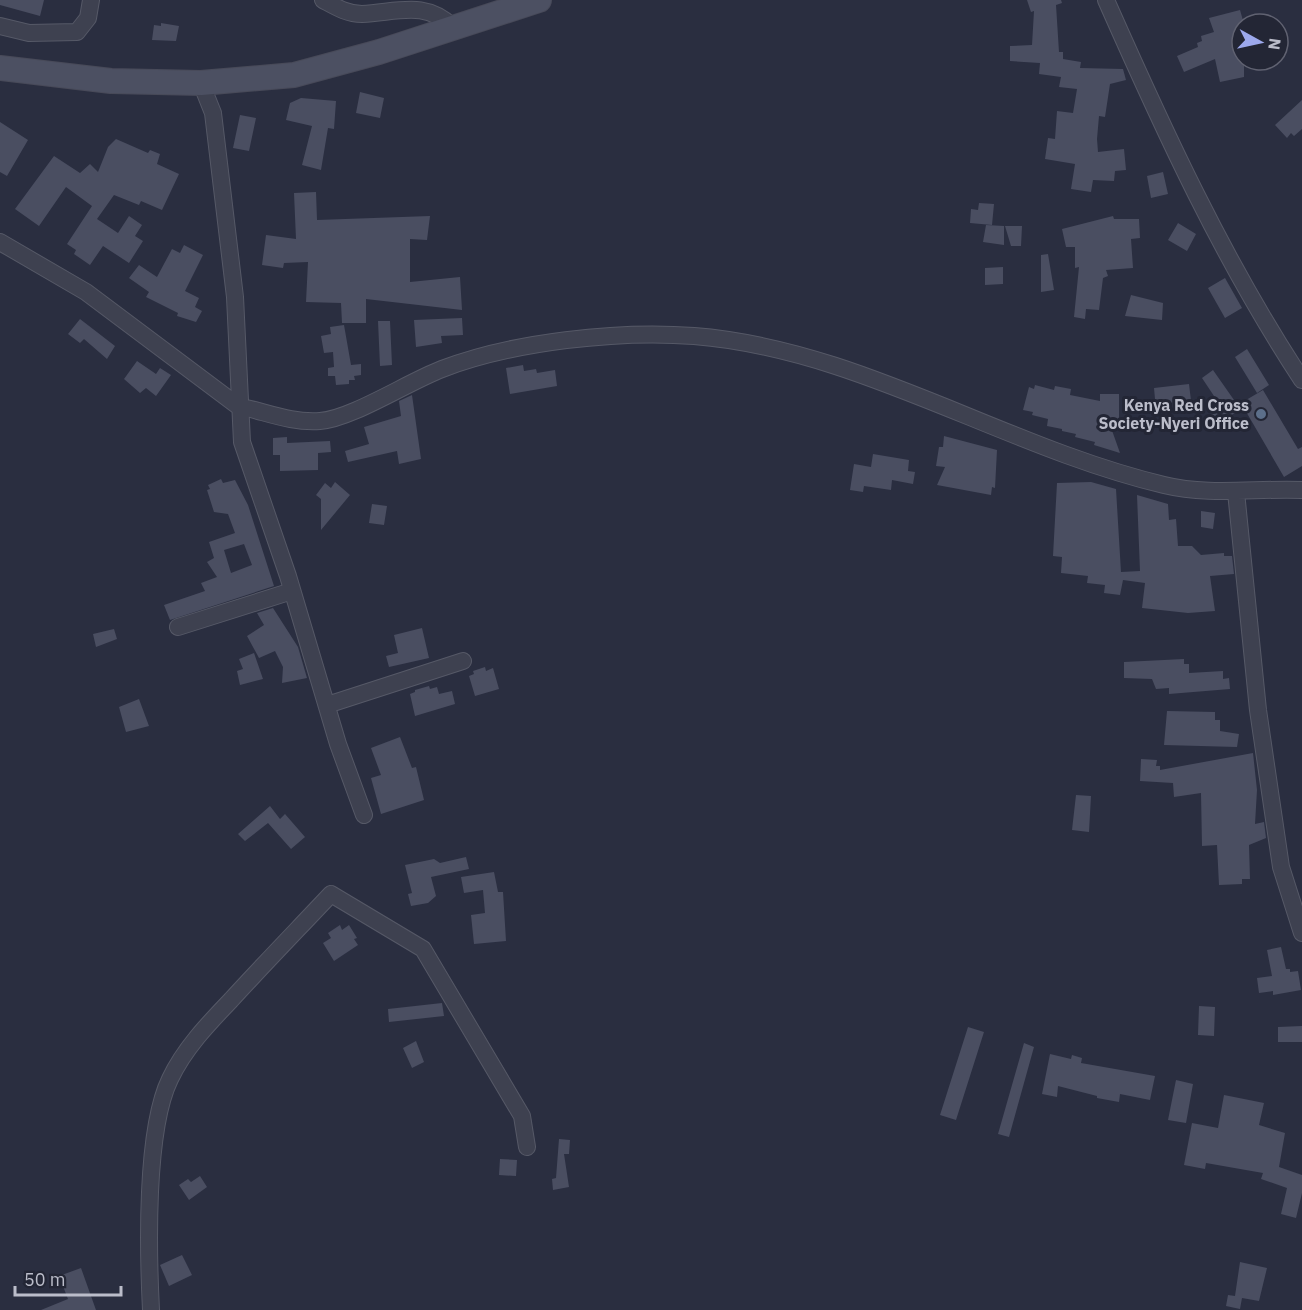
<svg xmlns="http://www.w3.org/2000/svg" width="1302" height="1310" viewBox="0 0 1302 1310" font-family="'IBM Plex Sans',sans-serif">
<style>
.building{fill:#4a4e61;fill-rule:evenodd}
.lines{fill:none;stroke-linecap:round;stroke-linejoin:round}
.street-casing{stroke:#565967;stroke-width:18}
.secondary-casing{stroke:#484a59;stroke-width:26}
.street{stroke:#3e4150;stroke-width:16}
.secondary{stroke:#4c5062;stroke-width:24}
.service-dot{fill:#5c6f8a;stroke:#232635;stroke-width:2}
.labels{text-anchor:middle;stroke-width:6;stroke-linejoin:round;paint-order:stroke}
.poi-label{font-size:16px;font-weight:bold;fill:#bbbdca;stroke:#232635;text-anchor:end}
</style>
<rect width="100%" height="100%" fill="#2a2e40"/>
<path class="building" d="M 0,0 L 44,0 L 40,16 L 0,5 Z
M 1027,0 L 1061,0 L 1062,3 L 1056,5 L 1059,52 L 1063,52 L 1063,59 L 1081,62 L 1080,68 L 1123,69 L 1126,80 L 1110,84 L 1105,117 L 1099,116 L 1097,139 L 1098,152 L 1124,149 L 1126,170 L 1115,171 L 1114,181 L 1093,180 L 1091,192 L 1071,189 L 1075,164 L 1045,159 L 1048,138 L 1055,139 L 1057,111 L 1073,113 L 1077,89 L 1059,87 L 1061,77 L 1039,74 L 1040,63 L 1010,61 L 1010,46 L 1032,45 L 1034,11 L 1031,12 Z
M 1240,10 L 1244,24 L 1244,77 L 1220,82 L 1215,59 L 1184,72 L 1177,56 L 1198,47 L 1197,43 L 1202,41 L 1201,36 L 1214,32 L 1209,18 Z
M 161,23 L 179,26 L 176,41 L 152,40 L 154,25 L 161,26 Z
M 360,92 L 384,98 L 380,118 L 356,113 Z
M 301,98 L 336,101 L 334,129 L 328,128 L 321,170 L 302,165 L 312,126 L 286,120 L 290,103 Z
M 1302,100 L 1302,129 L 1294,136 L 1291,133 L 1287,138 L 1275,125 Z
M 240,115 L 256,118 L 249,151 L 233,148 Z
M 0,122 L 28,140 L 7,176 L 0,172 Z
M 116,139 L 148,153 L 150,150 L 160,154 L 157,164 L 179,174 L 162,210 L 141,201 L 139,205 L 114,195 L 97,219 L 118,233 L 129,216 L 142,225 L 135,236 L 143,241 L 129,263 L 103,246 L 90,265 L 74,254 L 76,250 L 67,244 L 92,206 L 66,187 L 39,226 L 15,209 L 54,156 L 80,173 L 90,164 L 98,172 L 108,147 Z
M 1163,172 L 1168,194 L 1151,198 L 1147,176 Z
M 316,192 L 317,220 L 430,216 L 427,240 L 410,239 L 410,282 L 460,277 L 462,310 L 366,299 L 366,323 L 342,323 L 341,303 L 306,302 L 308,262 L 284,263 L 283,268 L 262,265 L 266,235 L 296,239 L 294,193 Z
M 979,203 L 994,204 L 992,225 L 970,223 L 971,209 L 978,210 Z
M 1113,216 L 1114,219 L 1139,219 L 1140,238 L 1131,239 L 1133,268 L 1106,270 L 1108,276 L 1103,278 L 1099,310 L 1086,309 L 1085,319 L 1074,317 L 1079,267 L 1075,268 L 1075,247 L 1066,247 L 1062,229 Z
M 1178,223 L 1196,234 L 1187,251 L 1168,240 Z
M 986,225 L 1004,226 L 1004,245 L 983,242 Z
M 1005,226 L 1022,226 L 1021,246 L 1011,246 Z
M 184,245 L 203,255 L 185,291 L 199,298 L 195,307 L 202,311 L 196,322 L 177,316 L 178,313 L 146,297 L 149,292 L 129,278 L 139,265 L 157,277 L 172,249 L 180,253 Z
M 1048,254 L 1054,290 L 1041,292 L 1041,255 Z
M 1003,267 L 1003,284 L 985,285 L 985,268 Z
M 1225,278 L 1242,308 L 1225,318 L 1208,288 Z
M 1131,295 L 1163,303 L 1162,320 L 1125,316 Z
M 462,318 L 463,335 L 441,336 L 442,343 L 416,347 L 414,320 Z
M 80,319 L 115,346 L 107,359 L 84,339 L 80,343 L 68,334 Z
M 378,321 L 390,321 L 392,365 L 380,366 Z
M 344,325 L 351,365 L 361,364 L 361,375 L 354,376 L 355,380 L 349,380 L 349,384 L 336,385 L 335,376 L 328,376 L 328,368 L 334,367 L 333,352 L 324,353 L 321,336 L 331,334 L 330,327 Z
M 1247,349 L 1269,385 L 1257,393 L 1235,357 Z
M 137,361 L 156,374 L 160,368 L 171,375 L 156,396 L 146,388 L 140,393 L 124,379 Z
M 523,365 L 524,371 L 536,369 L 537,373 L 555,370 L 557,386 L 510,394 L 506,368 Z
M 1213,370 L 1241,410 L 1216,423 L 1209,411 L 1220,405 L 1202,378 Z
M 1189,384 L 1192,409 L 1181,410 L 1181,407 L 1156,410 L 1154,388 Z
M 1035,385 L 1054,390 L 1055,386 L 1071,389 L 1070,395 L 1100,401 L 1100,394 L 1119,394 L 1119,423 L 1109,422 L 1120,453 L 1094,445 L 1095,442 L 1075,437 L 1076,434 L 1062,431 L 1062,429 L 1047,426 L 1048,419 L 1032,415 L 1033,412 L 1023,410 L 1029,387 L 1034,389 Z
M 1263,390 L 1298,449 L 1302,447 L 1302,466 L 1284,477 L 1241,403 Z
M 412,395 L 421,459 L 399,464 L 397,451 L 348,462 L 345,451 L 369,444 L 364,427 L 401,416 L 399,401 Z
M 944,436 L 997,450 L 995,488 L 992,487 L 991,495 L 937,485 L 945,467 L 936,466 L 939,447 L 943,447 Z
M 287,437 L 287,443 L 330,441 L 331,452 L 318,453 L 318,470 L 280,471 L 280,455 L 273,455 L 273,438 Z
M 873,454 L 909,460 L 908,471 L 915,472 L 913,484 L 892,480 L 891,490 L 864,486 L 863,492 L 850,490 L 854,464 L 871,467 Z
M 221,479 L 223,483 L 235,480 L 248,505 L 274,586 L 170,620 L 164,605 L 205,591 L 201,583 L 217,577 L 207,562 L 214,558 L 209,542 L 235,533 L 228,514 L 214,512 L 207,490 L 210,489 L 208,485 ZM 244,544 L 252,565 L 231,573 L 224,550 Z
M 335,482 L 350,495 L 321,530 L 321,499 L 316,495 L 325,483 L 331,488 Z
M 1091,482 L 1116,489 L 1121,572 L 1140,571 L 1137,495 L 1168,504 L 1169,520 L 1176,519 L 1178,546 L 1192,546 L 1201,555 L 1224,553 L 1224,556 L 1232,556 L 1234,574 L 1210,576 L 1215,611 L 1188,613 L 1142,608 L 1145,583 L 1123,580 L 1120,595 L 1104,593 L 1105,585 L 1087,583 L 1088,576 L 1061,573 L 1062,557 L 1053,556 L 1057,483 Z
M 372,504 L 387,506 L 384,525 L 369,523 Z
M 1201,511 L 1215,513 L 1213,529 L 1201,527 Z
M 273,608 L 298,647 L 307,678 L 282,683 L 283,667 L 275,651 L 259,658 L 247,636 L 264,625 L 257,613 Z
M 422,628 L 429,658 L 389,667 L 386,656 L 398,653 L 394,635 Z
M 114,629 L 117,639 L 96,647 L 93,634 Z
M 254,653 L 263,679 L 240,685 L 237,671 L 243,669 L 239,659 Z
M 1184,659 L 1184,664 L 1189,664 L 1189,673 L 1223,671 L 1223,679 L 1229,678 L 1230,689 L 1169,694 L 1169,688 L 1156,689 L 1152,679 L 1124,678 L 1124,662 Z
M 485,667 L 486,671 L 493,668 L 499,689 L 475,696 L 469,676 L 474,674 L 473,671 Z
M 429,686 L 430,689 L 437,687 L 439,694 L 452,691 L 455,704 L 415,716 L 410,694 L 415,692 L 415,690 Z
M 139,699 L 149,726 L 126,732 L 119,707 Z
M 1167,711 L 1215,712 L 1215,720 L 1220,720 L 1220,731 L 1239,734 L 1237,747 L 1164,745 Z
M 400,737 L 412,768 L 416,767 L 424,800 L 381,814 L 371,778 L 381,775 L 371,748 Z
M 1253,753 L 1257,790 L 1255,824 L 1264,822 L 1266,838 L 1249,845 L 1250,879 L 1242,879 L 1242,884 L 1219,885 L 1217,845 L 1202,846 L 1201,793 L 1174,797 L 1173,783 L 1140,781 L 1141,759 L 1157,760 L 1156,766 L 1160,766 L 1160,770 Z
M 1076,795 L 1091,796 L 1089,832 L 1072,830 Z
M 270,806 L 280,819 L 285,814 L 305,837 L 291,849 L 268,823 L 245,841 L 238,834 Z
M 466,857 L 469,869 L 431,877 L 436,896 L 428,903 L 411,906 L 408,894 L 412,893 L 405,865 L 434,859 L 440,863 Z
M 494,872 L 498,892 L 503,892 L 506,941 L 474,944 L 471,915 L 485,913 L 483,890 L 464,893 L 461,877 Z
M 340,925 L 342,930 L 349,925 L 357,938 L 354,939 L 358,945 L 334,961 L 323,943 L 331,938 L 328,933 Z
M 1281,947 L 1286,969 L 1290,969 L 1290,972 L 1298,971 L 1301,990 L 1273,995 L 1273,991 L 1259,993 L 1257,978 L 1272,976 L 1267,950 Z
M 442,1003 L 444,1016 L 389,1022 L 388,1009 Z
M 1199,1006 L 1215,1007 L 1214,1036 L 1198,1035 Z
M 1302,1026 L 1302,1042 L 1278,1042 L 1278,1027 Z
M 968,1027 L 984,1032 L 956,1120 L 940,1115 Z
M 416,1041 L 424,1062 L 412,1068 L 403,1048 Z
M 1024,1043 L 1034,1047 L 1009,1137 L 998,1134 Z
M 1050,1054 L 1071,1059 L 1072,1055 L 1082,1058 L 1081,1063 L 1155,1076 L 1150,1100 L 1120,1094 L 1119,1102 L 1097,1098 L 1097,1096 L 1058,1086 L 1057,1097 L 1042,1094 Z
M 1176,1080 L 1193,1084 L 1186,1123 L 1168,1120 Z
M 1224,1095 L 1264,1103 L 1259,1125 L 1285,1133 L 1279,1167 L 1302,1175 L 1302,1193 L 1296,1218 L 1281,1214 L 1287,1188 L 1261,1179 L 1263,1173 L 1206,1163 L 1205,1169 L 1184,1165 L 1192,1123 L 1218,1128 Z
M 559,1139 L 570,1140 L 569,1154 L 564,1154 L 569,1187 L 553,1190 L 552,1179 L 556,1178 Z
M 500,1159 L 517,1160 L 516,1176 L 499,1175 Z
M 200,1176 L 207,1187 L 189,1200 L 179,1185 L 188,1179 L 191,1182 Z
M 182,1255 L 192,1275 L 169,1286 L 160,1265 Z
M 1240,1262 L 1267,1268 L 1259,1301 L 1242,1298 L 1240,1309 L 1226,1306 L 1228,1295 L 1235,1296 Z
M 81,1268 L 96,1310 L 41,1310 L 68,1299 L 59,1276 Z"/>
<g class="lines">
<defs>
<path id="street" d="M 323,0 C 336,7 347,14 362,14 C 399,12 425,0 453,27
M 1106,0 C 1164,131 1223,260 1302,380
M 0,26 L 29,33 L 77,32 L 88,18 L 91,0
M 201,83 L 213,113 L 235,297 L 242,442 L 288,576 L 338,744 L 364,815
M 0,242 L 86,292 L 238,406 C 267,412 290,423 320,421 C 351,419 408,382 442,369 C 512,342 619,330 694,336 C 859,349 1004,447 1164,485 C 1209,496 1256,488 1302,490
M 1236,492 L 1258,710 L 1281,867 L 1302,933
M 178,627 L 292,591
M 327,705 L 463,661
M 151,1310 C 148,1252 145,1130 170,1079 C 184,1049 208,1024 231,1000 C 264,964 298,929 331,894 L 423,949 L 522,1116 L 527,1147"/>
<path id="secondary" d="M 0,68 L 111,81 L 201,83 L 294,75 L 379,52 L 539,0"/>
</defs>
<use href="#street" class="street-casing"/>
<use href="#secondary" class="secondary-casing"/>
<use href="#street" class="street"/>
<use href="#secondary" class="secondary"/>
</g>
<circle class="service-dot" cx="1261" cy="414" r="6"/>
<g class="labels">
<g class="poi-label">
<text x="1249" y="411">Kenya Red Cross<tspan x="1249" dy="18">Society-Nyeri Office</tspan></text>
</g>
</g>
<g transform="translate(1260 42) rotate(98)"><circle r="28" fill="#232635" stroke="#606271" stroke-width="1.5"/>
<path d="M0-4.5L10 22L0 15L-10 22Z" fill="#9da9ed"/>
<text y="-9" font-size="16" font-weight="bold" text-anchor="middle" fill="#bbbdca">N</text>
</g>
<path d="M15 1286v9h106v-9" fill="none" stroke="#bbbdca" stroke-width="3"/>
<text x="24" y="1286" font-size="18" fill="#bbbdca" stroke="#232635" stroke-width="4.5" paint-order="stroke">50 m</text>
</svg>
